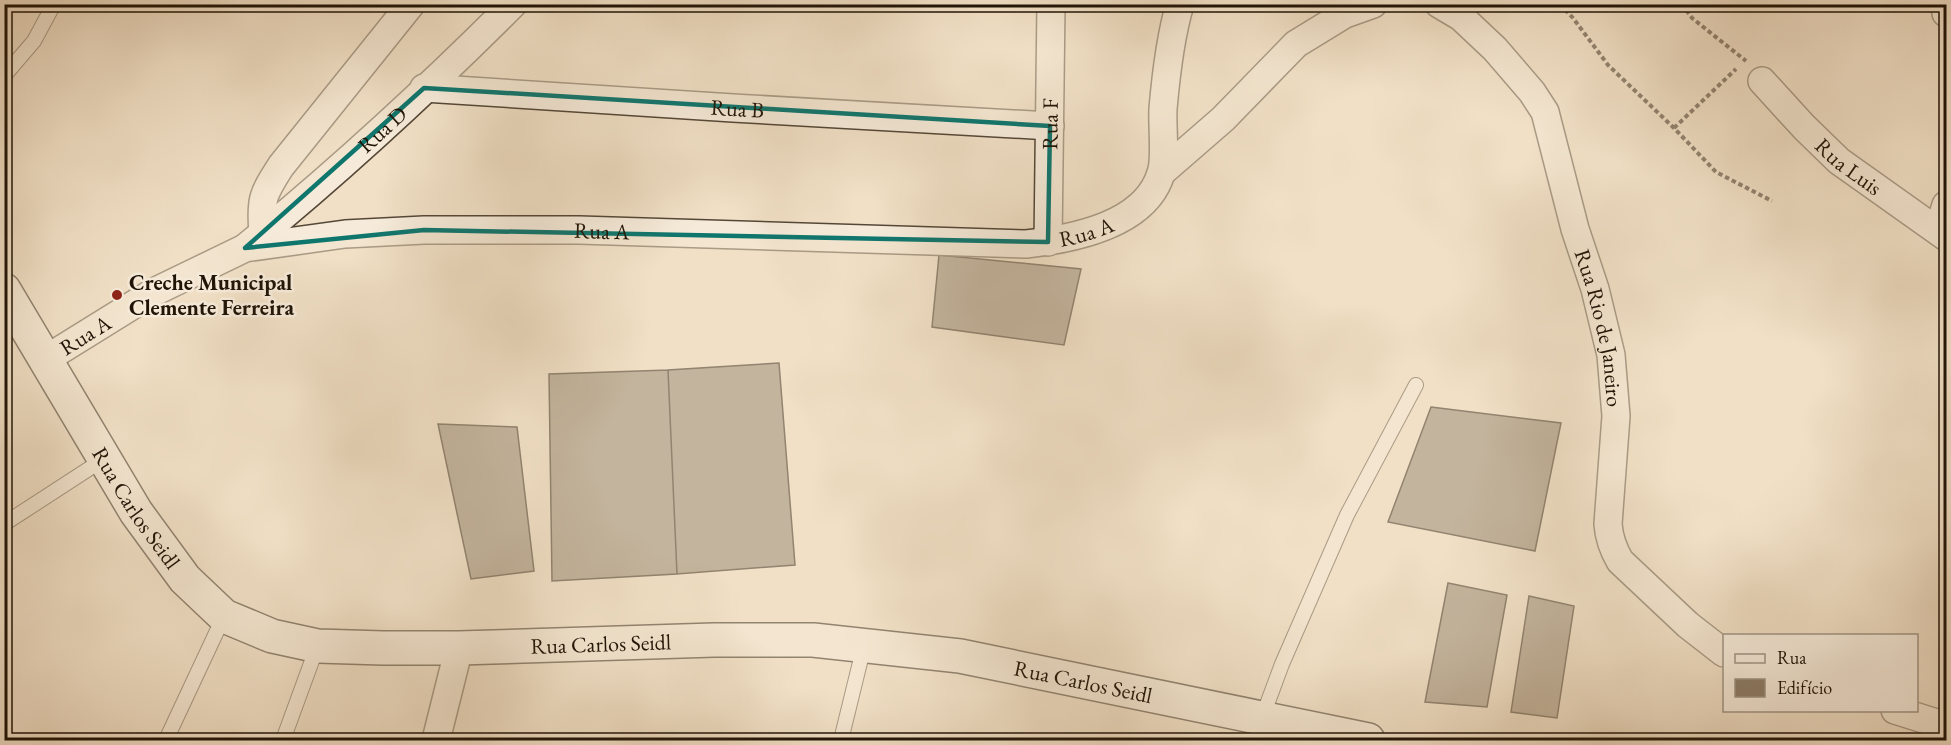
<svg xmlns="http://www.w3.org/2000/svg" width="1951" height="745" viewBox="0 0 1951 745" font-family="'EB Garamond',serif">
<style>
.building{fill:#8d7e6a;stroke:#201407;stroke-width:1.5}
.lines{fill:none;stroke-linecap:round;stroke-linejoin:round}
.lane-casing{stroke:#544737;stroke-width:16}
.street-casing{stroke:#544737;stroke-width:30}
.secondary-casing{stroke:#201407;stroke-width:36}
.path{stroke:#201407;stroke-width:4;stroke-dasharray:4.5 3;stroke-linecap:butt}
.lane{stroke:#f6ebda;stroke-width:14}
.street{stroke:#f6ebda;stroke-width:27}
.secondary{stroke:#f6ebda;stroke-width:33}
.marked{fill:none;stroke:#0f766e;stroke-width:4.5;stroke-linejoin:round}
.poi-dot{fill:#8f2418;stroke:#f6ebda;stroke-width:2}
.labels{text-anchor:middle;stroke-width:5;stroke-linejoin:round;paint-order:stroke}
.street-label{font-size:22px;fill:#201407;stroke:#f6ebda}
.poi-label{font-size:22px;font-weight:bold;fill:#201407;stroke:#f6ebda;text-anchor:start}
</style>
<rect width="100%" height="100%" fill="#f1e0c6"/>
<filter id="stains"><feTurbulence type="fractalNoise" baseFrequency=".00333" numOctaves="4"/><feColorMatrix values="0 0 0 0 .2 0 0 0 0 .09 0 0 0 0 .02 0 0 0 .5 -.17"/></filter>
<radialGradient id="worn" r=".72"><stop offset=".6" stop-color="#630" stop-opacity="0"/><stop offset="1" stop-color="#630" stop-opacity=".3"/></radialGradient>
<path class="building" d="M 939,255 L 1081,269 L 1064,345 L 932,327 Z
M 779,363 L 795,565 L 677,574 L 668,370 Z
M 668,370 L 677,574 L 552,581 L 549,374 Z
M 1431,407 L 1561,423 L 1535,551 L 1388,522 Z
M 438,424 L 517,427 L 534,571 L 471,579 Z
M 1448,583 L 1507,595 L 1487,707 L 1425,702 Z
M 1529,596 L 1574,606 L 1557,718 L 1511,712 Z"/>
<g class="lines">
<defs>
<path id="lane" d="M 4,76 L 34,41 L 54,4
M 4,524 L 104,459
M 1262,718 L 1282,664 L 1347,515 L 1416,385
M 166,740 L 224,616
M 283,740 L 317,647
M 841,740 L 864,646"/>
<g id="street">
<path id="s1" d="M 1439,4 L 1461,17 L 1495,49 L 1532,92 L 1545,112 L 1575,229 L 1595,289 L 1611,355 L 1616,416 L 1608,524 C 1609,538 1613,549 1620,561 L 1688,625 L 1724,653"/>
<path d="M 1945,4 L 1946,13"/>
<path id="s2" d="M 1762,81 L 1804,127 L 1839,161 L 1946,237"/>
<path id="s3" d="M 424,88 L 733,108 L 1050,126"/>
<path d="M 1162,172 L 1223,119 L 1296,44 L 1345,14 L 1373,4"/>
<path d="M 1938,230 L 1946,205"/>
<path d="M 263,233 C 260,199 263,194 281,166 L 411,4"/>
<path id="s4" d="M 1048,242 L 1051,4"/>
<path id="s5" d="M 246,247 C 339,171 428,89 513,4"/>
<path id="s6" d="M 46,359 L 154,292 L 245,248 L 345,234 L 424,230 L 579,230 L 1026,244 C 1072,239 1146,225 1161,173 C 1166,159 1162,126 1163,109 C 1166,74 1170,38 1180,4"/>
<path d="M 1895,710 L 1946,726"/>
<path d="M 436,740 L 459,648"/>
</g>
<g id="secondary">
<path id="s7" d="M 4,290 L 136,512 L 185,579 L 224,616 L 272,636 L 318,646 L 383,648 L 459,648 L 714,640 L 813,640 L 960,656 L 1368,740"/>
</g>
</defs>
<use href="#lane" class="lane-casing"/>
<use href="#street" class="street-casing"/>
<use href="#secondary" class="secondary-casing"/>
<path class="path" d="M 1560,4 L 1573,18 L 1608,65 L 1674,128 L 1716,172 L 1772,201
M 1682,4 L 1692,18 L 1746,61
M 1674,128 L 1736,69"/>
<use href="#lane" class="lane"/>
<use href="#street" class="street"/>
<use href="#secondary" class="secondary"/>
</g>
<path d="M0 0H1951V745H0ZM 424,88 L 1050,126 L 1048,242 L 424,230 L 245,248 Z" fill="#f1e0c6" fill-opacity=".55" fill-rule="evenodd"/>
<path class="marked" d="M 424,88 L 1050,126 L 1048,242 L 424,230 L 245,248 Z"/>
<circle class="poi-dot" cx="117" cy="295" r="6"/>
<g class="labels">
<g class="street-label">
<text dy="8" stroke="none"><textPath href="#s3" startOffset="314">Rua B</textPath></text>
<text dy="8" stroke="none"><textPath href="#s4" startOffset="118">Rua F</textPath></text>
<text dy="8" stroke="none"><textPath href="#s5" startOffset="180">Rua D</textPath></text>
<text dy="8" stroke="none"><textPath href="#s2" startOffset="122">Rua Luis</textPath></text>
<text dy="8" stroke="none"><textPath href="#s6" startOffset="1072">Rua A</textPath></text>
<text dy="8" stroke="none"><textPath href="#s6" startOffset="586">Rua A</textPath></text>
<text dy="8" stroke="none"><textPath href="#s1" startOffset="376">Rua Rio de Janeiro</textPath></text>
<text dy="8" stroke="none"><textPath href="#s6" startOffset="46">Rua A</textPath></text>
<text dy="8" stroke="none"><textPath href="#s7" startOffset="255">Rua Carlos Seidl</textPath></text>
<text dy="8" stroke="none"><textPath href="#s7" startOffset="777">Rua Carlos Seidl</textPath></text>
<text dy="8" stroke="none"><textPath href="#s7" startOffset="1263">Rua Carlos Seidl</textPath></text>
</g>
<g class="poi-label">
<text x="129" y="290">Creche Municipal<tspan x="129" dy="25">Clemente Ferreira</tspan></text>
</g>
</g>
<rect width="1951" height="745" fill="none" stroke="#f1e0c6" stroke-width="24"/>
<rect x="6" y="6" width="1939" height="733" fill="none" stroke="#201407" stroke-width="3"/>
<rect x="12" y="12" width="1927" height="721" fill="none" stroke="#201407" stroke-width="1.5"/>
<rect x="1723" y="634" width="195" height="78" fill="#f6ebda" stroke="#a09586" stroke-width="1.5"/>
<rect x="1735" y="654" width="30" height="9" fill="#f6ebda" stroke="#a09586" stroke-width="1.5"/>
<text x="1777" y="664" font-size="18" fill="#201407">Rua</text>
<rect x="1735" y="679" width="30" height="18" fill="#8d7e6a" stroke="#a09586" stroke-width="1.5"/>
<text x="1777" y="694" font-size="18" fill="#201407">Edifício</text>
<rect width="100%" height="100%" filter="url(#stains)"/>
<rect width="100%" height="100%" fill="url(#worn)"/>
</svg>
